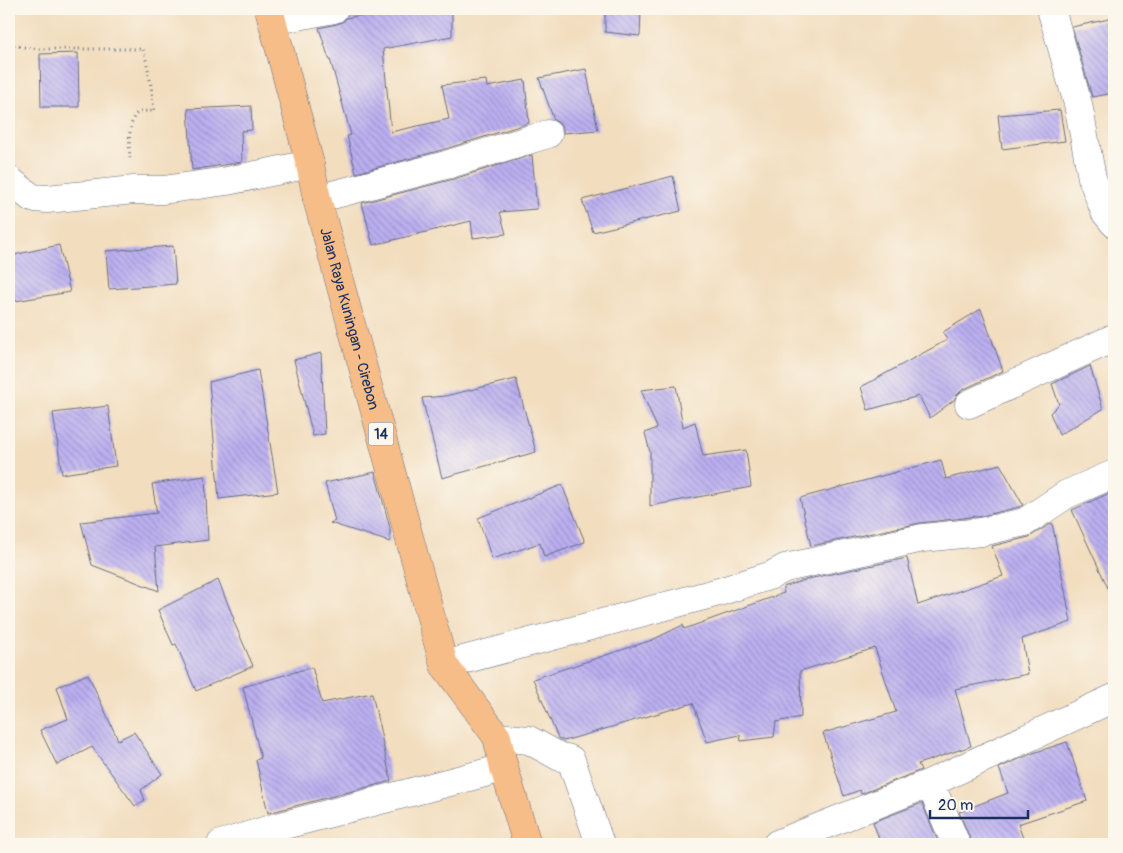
<svg xmlns="http://www.w3.org/2000/svg" width="1123" height="853" viewBox="0 0 1123 853" font-family="Pangolin,sans-serif">
<style>
.building{fill:url(#building-back-hatch)}
.lines{fill:none;stroke-linecap:round;stroke-linejoin:round}
.minor-casing{stroke:#666c80;stroke-width:29}
.highway-casing{stroke:#666c80;stroke-width:29}
.path{stroke:#666c80;stroke-width:3;stroke-dasharray:1 4;stroke-linecap:butt}
.minor{stroke:#fff;stroke-width:28}
.highway{stroke:#f7bd88;stroke-width:28}
.labels{text-anchor:middle;stroke-width:5;stroke-linejoin:round;paint-order:stroke}
.shield{fill:#fbf7ec;stroke:#5e6b89;stroke-width:1}
.shield-label{font-size:14px;font-weight:bold;fill:#1b2f5e}
.street-label{font-size:15px;fill:#1b2f5e;stroke:#fbf7ec}
</style>
<defs>
<pattern id="building-back-hatch" width="6" height="6" patternUnits="userSpaceOnUse" patternTransform="scale(1.25)"><rect width="6" height="6" fill="#bcb0f1"/><path d="M-1 5l2 2M0 0l6 6M5-1l2 2" fill="none" stroke="#9890c6"/></pattern>
</defs>
<rect width="100%" height="100%" fill="#fbf7ec"/>
<filter id="ink" filterUnits="userSpaceOnUse"><feTurbulence type="fractalNoise" baseFrequency=".02" numOctaves="2"/><feDisplacementMap in="SourceGraphic" scale="10" xChannelSelector="R" yChannelSelector="G"/><feConvolveMatrix kernelMatrix="1 2 1 2 8 2 1 2 1" color-interpolation-filters="sRGB"/></filter>
<filter id="wash" filterUnits="userSpaceOnUse"><feTurbulence type="fractalNoise" baseFrequency=".0096" numOctaves="4" result="noise"/><feDisplacementMap in="SourceGraphic" scale="20" xChannelSelector="R" yChannelSelector="G"/><feGaussianBlur stdDeviation="1.12" result="paint"/><feColorMatrix in="noise" values="0 0 0 0 0 0 0 0 0 0 0 0 0 0 0 0 0 1.4 0 .05"/><feComposite in="paint" operator="in"/></filter>
<g filter="url(#wash)">
<rect width="100%" height="100%" fill="#f2ddbe"/>
<g id="blocks">
<path class="building" d="M 396,9 L 452,9 L 452,36 L 383,49 L 391,132 L 449,119 L 442,85 L 486,80 L 487,87 L 525,80 L 529,123 L 442,150 L 356,173 L 347,136 L 351,135 L 330,59 L 329,59 L 319,28 L 337,24 L 344,21 L 346,18 Z
M 605,9 L 641,9 L 640,36 L 605,32 Z
M 1114,18 L 1114,93 L 1092,97 L 1072,27 Z
M 78,53 L 79,107 L 41,107 L 40,54 Z
M 586,69 L 598,130 L 563,133 L 563,129 L 559,123 L 554,120 L 539,78 Z
M 251,106 L 252,130 L 241,131 L 242,162 L 192,170 L 188,109 Z
M 1060,110 L 1065,141 L 1002,149 L 998,115 Z
M 532,155 L 537,209 L 500,212 L 506,234 L 473,238 L 471,221 L 373,245 L 362,203 L 450,180 Z
M 673,176 L 681,211 L 593,232 L 582,200 Z
M 59,245 L 70,292 L 9,302 L 9,256 Z
M 173,246 L 176,284 L 109,289 L 106,251 Z
M 981,309 L 1003,371 L 962,390 L 957,395 L 954,400 L 930,418 L 919,396 L 868,410 L 861,387 L 947,340 L 943,332 Z
M 321,353 L 325,434 L 313,436 L 294,360 Z
M 1090,366 L 1103,409 L 1059,435 L 1050,413 L 1059,404 L 1052,384 Z
M 258,370 L 278,492 L 219,499 L 209,382 Z
M 516,379 L 536,452 L 442,478 L 422,398 L 445,396 Z
M 676,386 L 683,427 L 695,422 L 703,456 L 746,450 L 751,487 L 650,506 L 650,452 L 645,433 L 657,428 L 641,390 Z
M 108,406 L 116,466 L 62,474 L 53,413 Z
M 941,460 L 946,479 L 1000,464 L 1023,505 L 1019,507 L 978,517 L 974,517 L 974,516 L 964,518 L 920,523 L 811,546 L 800,498 Z
M 375,472 L 390,528 L 390,542 L 330,523 L 335,521 L 325,483 Z
M 205,476 L 208,540 L 155,547 L 159,591 L 92,565 L 81,522 L 157,513 L 152,484 Z
M 562,485 L 585,542 L 544,557 L 540,543 L 492,559 L 478,518 Z
M 1114,491 L 1114,601 L 1072,510 Z
M 1052,523 L 1071,622 L 1022,639 L 1028,674 L 955,689 L 971,746 L 918,764 L 921,770 L 861,794 L 860,790 L 844,796 L 823,733 L 896,712 L 875,648 L 800,671 L 801,717 L 776,722 L 774,737 L 741,741 L 740,735 L 707,742 L 693,703 L 564,741 L 558,738 L 533,679 L 652,640 L 683,625 L 684,629 L 784,593 L 783,587 L 808,579 L 907,558 L 918,605 L 1003,576 L 992,546 L 1029,537 Z
M 218,580 L 234,619 L 233,620 L 253,666 L 196,691 L 176,644 L 173,645 L 158,610 Z
M 312,667 L 322,703 L 372,693 L 391,781 L 268,813 L 256,760 L 261,758 L 243,687 Z
M 88,674 L 118,740 L 134,732 L 162,774 L 141,790 L 145,800 L 135,806 L 92,747 L 57,765 L 40,730 L 68,719 L 57,687 Z
M 1067,742 L 1087,801 L 1018,824 L 1025,844 L 971,844 L 970,838 L 959,812 L 1008,793 L 999,768 L 1033,753 Z
M 922,803 L 939,844 L 881,844 L 873,822 Z"/>
</g>
</g>
<g filter="url(#ink)">
<use href="#blocks" fill-opacity="0" stroke="#666c80" stroke-width="1"/>
<g class="lines">
<defs>
<path id="minor" d="M 1051,9 L 1078,104 L 1092,178 L 1105,212 L 1114,223
M 272,21 L 334,9
M 9,180 L 32,198 L 47,199 L 134,190 L 163,190 L 227,181 L 310,164
M 317,199 L 446,165 L 548,134
M 969,404 L 1114,338
M 444,665 L 719,592 L 772,575 L 785,568 L 923,538 L 981,532 L 1025,522 L 1067,494 L 1114,474
M 497,737 L 529,740 L 560,757 L 567,758 L 571,760 L 600,844
M 930,783 L 956,844
M 221,844 L 277,827 L 504,768
M 777,844 L 930,783 L 1114,698"/>
<g id="highway">
<path id="s1" d="M 269,9 L 310,164 L 317,199 L 444,665 L 497,737 L 504,768 L 527,844"/>
</g>
</defs>
<use href="#minor" class="minor-casing"/>
<use href="#highway" class="highway-casing"/>
<path class="path" d="M 9,45 L 39,49 L 143,49 C 149,69 152,90 154,111 C 149,111 142,111 138,113 C 128,117 129,149 130,159"/>
<use href="#minor" class="minor"/>
<use href="#highway" class="highway"/>
</g>
</g>
<g class="labels">
<rect class="shield" x="368.5" y="422.5" width="25" height="23" rx="4"/>
<g class="shield-label">
<text x="381" y="439">14</text>
</g>
<g class="street-label">
<text dy="5" stroke="none"><textPath href="#s1" startOffset="320">Jalan Raya Kuningan - Cirebon</textPath></text>
</g>
</g>
<rect width="1123" height="853" fill="none" stroke="#fbf7ec" stroke-width="30"/>
<path d="M930 810v8h98v-8" fill="none" stroke="#1b2f5e" stroke-width="2.5"/>
<text x="938" y="810" font-size="15" fill="#1b2f5e" stroke="#fbf7ec" stroke-width="4" paint-order="stroke">20 m</text>
</svg>
